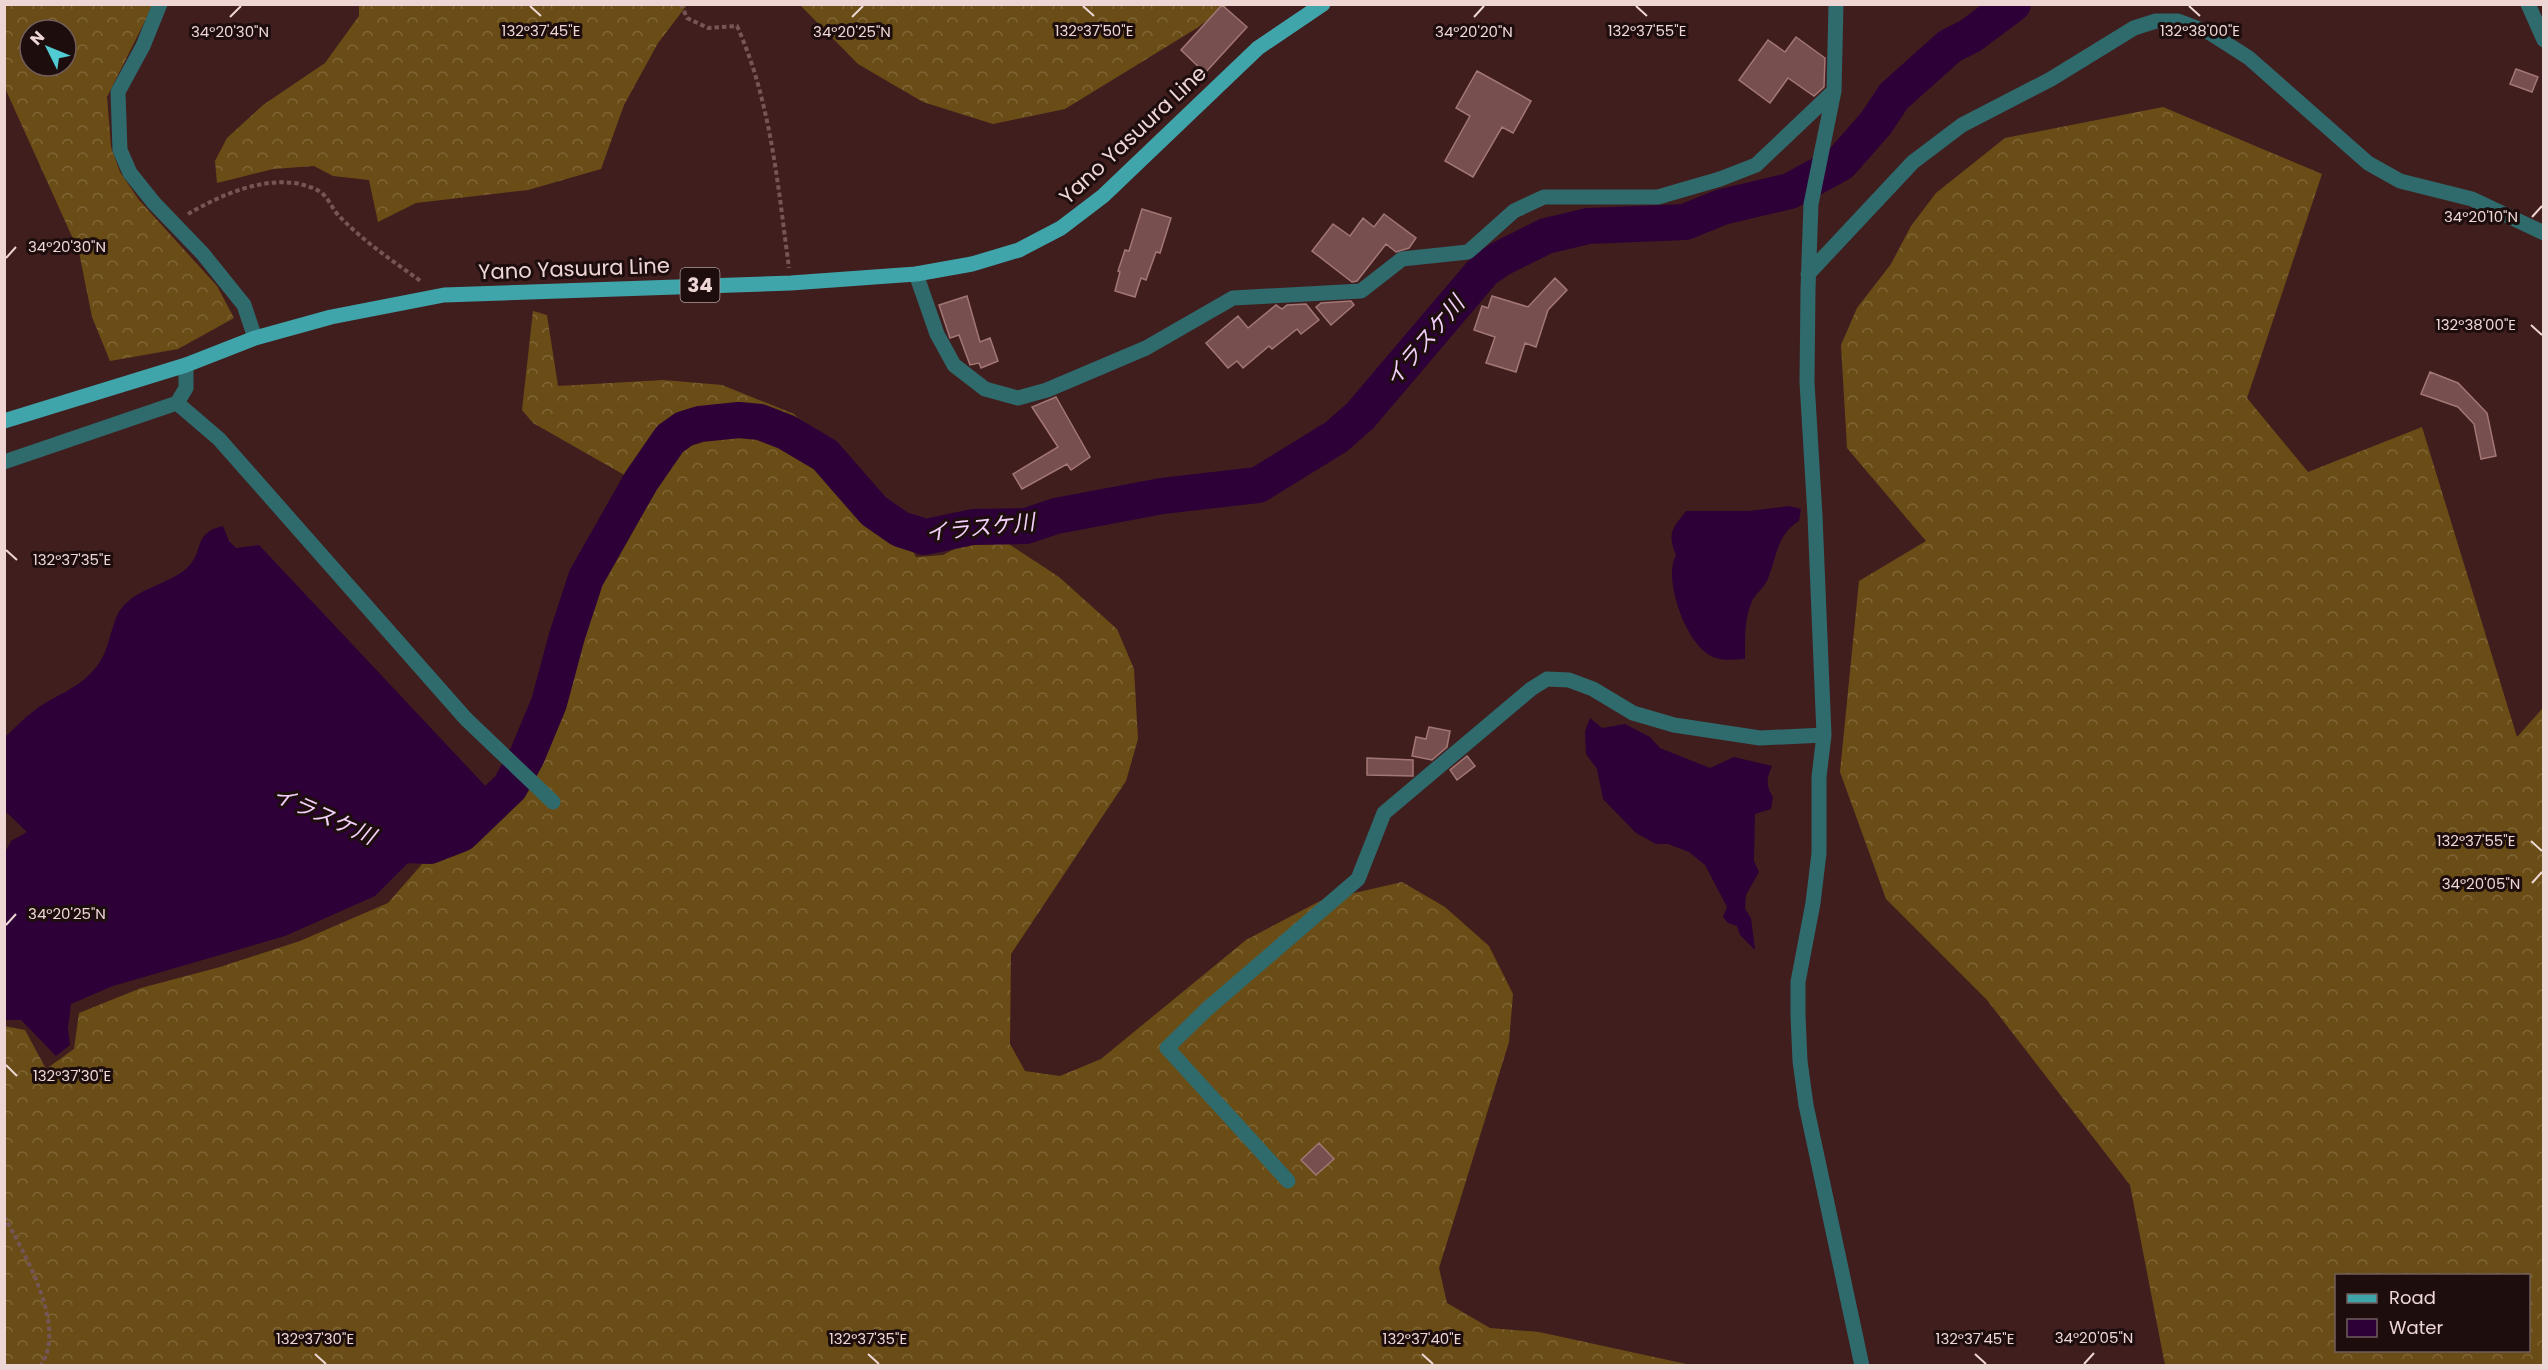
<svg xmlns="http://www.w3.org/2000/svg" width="2548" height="1370" viewBox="0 0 2548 1370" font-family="Poppins,'Noto Sans JP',sans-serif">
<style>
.forest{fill:url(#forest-crowns);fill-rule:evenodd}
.water{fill:#2d0037}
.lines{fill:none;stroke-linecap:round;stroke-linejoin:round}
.river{stroke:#2d0037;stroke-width:36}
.building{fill:#774f4e;stroke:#a27776;stroke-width:1.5}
.path{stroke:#755555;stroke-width:4;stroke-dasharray:4.5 3;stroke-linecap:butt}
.minor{stroke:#2f6a6d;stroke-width:15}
.major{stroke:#40a5ab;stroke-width:15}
.ticks{fill:none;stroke:#eed6d5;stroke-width:2}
.labels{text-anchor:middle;stroke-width:6;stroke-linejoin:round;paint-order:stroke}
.shield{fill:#1d0d0d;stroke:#af9a99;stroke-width:1.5}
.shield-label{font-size:20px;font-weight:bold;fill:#eed6d5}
.street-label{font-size:21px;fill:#eed6d5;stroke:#1d0d0d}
.water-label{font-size:22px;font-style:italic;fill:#f3d0fa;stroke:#1d0d0d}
.ticks-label{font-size:15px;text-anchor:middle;fill:#eed6d5;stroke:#1d0d0d;stroke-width:6;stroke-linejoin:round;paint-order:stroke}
</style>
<defs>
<pattern id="forest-crowns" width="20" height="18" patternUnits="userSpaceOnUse" patternTransform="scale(1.5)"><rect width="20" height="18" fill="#6a4d16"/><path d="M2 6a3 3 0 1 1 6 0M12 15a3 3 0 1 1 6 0" fill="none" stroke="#806637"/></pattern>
</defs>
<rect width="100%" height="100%" fill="#411e1e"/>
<path class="forest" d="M 4,5 L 153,5 L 107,97 L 111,147 L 120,172 L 139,200 L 217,286 L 234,318 L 178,349 L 110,361 L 92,317 L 79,252 L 5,88 ZM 30,30 L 66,30 L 66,66 L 30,66 Z
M 359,5 L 359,4 L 687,5 L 658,43 L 624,105 L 601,169 L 528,190 L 416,203 L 378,222 L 369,180 L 333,176 L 314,166 L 273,169 L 217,183 L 215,161 L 227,138 L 263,105 L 325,63 L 359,16 Z
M 800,5 L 1228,5 L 1197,28 L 1065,109 L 993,124 L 923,102 L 858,64 Z
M 2163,107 L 2322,174 L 2247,398 L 2308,472 L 2422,427 L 2517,737 L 2543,708 L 2543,1365 L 2165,1365 L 2130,1185 L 1987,1000 L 1886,899 L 1840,772 L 1859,581 L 1926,541 L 1847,448 L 1841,345 L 1857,308 L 1891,264 L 1911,226 L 1936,193 L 2005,138 ZM 2336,1276 L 2528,1276 L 2528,1350 L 2336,1350 Z
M 533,311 L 547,315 L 558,386 L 663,380 L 722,385 L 794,414 L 896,517 L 916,557 L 943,555 L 973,539 L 995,535 L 1059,577 L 1117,629 L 1134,669 L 1138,739 L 1126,781 L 1011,954 L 1010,1044 L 1025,1071 L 1060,1076 L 1101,1059 L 1246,940 L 1320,901 L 1402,882 L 1445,907 L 1489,946 L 1513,994 L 1509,1042 L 1439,1268 L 1447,1303 L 1490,1328 L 1539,1332 L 1691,1365 L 5,1365 L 4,1026 L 25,1030 L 46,1069 L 74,1049 L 79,1013 L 141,988 L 220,967 L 300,941 L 388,903 L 430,855 L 474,829 L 507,800 L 536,753 L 570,650 L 610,546 L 642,485 L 533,423 L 522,410 Z"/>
<path class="water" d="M 1789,506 L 1801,509 L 1799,521 C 1776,535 1777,558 1767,581 C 1763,588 1757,593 1753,599 C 1744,617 1745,640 1745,659 C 1730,660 1717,662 1705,652 C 1684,636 1663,578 1676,555 C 1667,533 1672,529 1686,511 L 1749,511 Z
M 223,526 L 229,541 L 236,548 L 259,545 L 491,792 L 457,822 L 435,836 L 375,896 L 285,936 L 113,986 L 71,1004 L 68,1028 L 70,1045 L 56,1056 L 21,1020 L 5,1020 L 5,852 L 11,841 L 27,832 L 5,811 L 5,737 C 16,727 27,715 39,707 C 62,692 86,685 101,660 C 110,646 112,620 121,609 C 138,587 168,585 187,568 C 205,551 192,533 223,526 Z
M 1590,718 L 1602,728 L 1625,724 L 1650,737 L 1660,748 L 1710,768 L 1734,757 L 1772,766 C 1767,778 1765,785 1773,797 L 1771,809 L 1755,814 L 1754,861 L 1759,872 L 1746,895 L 1745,909 L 1751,918 L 1755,950 L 1740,935 L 1737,926 L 1728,923 L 1723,917 L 1727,907 L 1705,865 L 1689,852 L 1668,844 L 1656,844 L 1636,833 L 1603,799 L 1597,769 L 1586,754 L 1585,731 Z"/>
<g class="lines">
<path class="river" d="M 378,840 L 403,845 L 430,846 L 461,834 L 510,787 L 527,756 L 549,703 L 567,636 L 586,578 L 641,481 L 670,439 L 684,429 L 700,424 L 739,420 L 760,422 L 786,432 L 825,455 L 874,511 L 900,529 L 925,537 L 973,527 L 1026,526 L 1056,516 L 1162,496 L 1258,485 L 1336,437 L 1360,416 L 1484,270 L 1500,259 L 1546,236 L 1588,226 L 1685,222 L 1722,207 L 1790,191 L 1841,163 L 1876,123 L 1894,96 L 1950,46 L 1970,36 L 2013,4"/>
</g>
<path class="building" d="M 1222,5 L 1247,27 L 1205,73 L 1181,50 Z
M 1796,37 L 1825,58 L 1824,87 L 1814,96 L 1788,78 L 1770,103 L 1739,80 L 1768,40 L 1785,52 Z
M 2516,69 L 2538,77 L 2532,92 L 2510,84 Z
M 1477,71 L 1531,101 L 1513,133 L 1502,127 L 1473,177 L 1445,161 L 1470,116 L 1456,108 Z
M 1142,209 L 1171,218 L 1160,253 L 1156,252 L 1146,280 L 1141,278 L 1135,297 L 1115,291 L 1120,272 L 1118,271 L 1125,250 L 1129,251 Z
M 1384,214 L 1416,238 L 1409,248 L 1396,252 L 1386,244 L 1357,281 L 1352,282 L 1312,251 L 1333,224 L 1350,236 L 1363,218 L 1374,227 Z
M 1555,278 L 1567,290 L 1548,310 L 1536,347 L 1525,343 L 1516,372 L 1486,363 L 1495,337 L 1474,330 L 1482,306 L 1488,308 L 1492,296 L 1528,307 Z
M 967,296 L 980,342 L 990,338 L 998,361 L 981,368 L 979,363 L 970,365 L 959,335 L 950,338 L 939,305 Z
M 1351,301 L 1354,305 L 1331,325 L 1316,307 L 1321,303 Z
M 1306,304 L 1319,320 L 1301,334 L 1297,329 L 1272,349 L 1269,346 L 1243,368 L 1237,361 L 1228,368 L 1206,343 L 1238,316 L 1248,328 L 1276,305 L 1282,309 L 1287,305 Z
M 2430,372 L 2458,383 L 2487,413 L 2496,456 L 2481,459 L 2474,424 L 2458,407 L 2421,394 Z
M 1056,397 L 1090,457 L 1071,470 L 1067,464 L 1022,489 L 1013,474 L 1058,447 L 1032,407 Z
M 1429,727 L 1450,731 L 1447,747 L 1432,760 L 1412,756 L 1416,737 L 1426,739 Z
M 1467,756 L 1475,766 L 1457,780 L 1450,770 Z
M 1367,758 L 1413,760 L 1413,776 L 1367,775 Z
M 1319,1143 L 1334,1159 L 1316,1175 L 1301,1160 Z"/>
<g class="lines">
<path class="path" d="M 681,4 L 687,18 L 708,28 L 737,26 C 771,101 778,187 789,268
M 188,214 C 224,193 278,169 319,191 C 328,196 332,209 339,216 C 363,241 394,262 422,282
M 4,1216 C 23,1251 69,1329 40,1366"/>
<path class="minor" d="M 160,4 L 143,46 L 118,92 L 120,150 L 130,173 L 154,203 L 203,254 L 244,305 L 255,338
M 1836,4 L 1834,91 L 1811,204 L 1808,289 L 1807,382 L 1815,516 L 1824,735 L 1819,777 L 1819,853 L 1813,903 L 1798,982 L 1798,1015 L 1800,1061 L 1806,1105 L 1862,1366
M 2528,4 L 2544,40
M 916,274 L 937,334 L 954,365 L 985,389 L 1018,398 L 1047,390 L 1146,348 L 1233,298 L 1361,291 L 1402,259 L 1468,252 L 1514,211 L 1544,197 L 1658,197 L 1720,179 L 1756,165 L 1834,91
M 1808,274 L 1913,162 L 1962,125 L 2051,79 L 2134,28 L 2156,21 L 2178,21 L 2210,33 L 2249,58 L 2368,163 L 2400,181 L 2472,199 L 2544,233
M 177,403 L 219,439 L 466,719 L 553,802
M 4,462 L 177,403 L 186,388 L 186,365
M 1288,1181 L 1167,1048 L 1207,1009 L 1358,879 L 1384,813 L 1531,689 L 1547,679 L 1569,680 L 1593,689 L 1633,713 L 1674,725 L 1760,738 L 1824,735"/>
<path class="major" d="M 4,421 L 186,365 L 255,338 L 331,317 L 444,295 L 791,283 L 916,274 L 972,264 L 1019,250 L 1061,228 L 1103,196 L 1258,48 L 1323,4"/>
</g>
<path class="ticks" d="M 530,6 L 541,16M 1083,6 L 1094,16M 1636,6 L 1647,16M 2189,6 L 2200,16M 230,17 L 241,6M 852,17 L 863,6M 1474,17 L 1484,6M 2532,217 L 2542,206M 6,258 L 16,247M 2531,325 L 2542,335M 6,550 L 17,560M 2531,841 L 2542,851M 2532,883 L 2542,872M 6,925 L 16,914M 6,1065 L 17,1076M 315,1354 L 326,1364M 868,1354 L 879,1364M 1422,1354 L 1433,1364M 1975,1354 L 1986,1364M 2084,1364 L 2094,1353"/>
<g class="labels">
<rect class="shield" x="680.5" y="268" width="39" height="34" rx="4.5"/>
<g class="shield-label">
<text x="700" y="292">34</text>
</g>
<g class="street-label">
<text transform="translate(1133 135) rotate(-43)" y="7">Yano Yasuura Line</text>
<text transform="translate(574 269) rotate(-2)" y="7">Yano Yasuura Line</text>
</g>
<g class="water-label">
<text transform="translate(1424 341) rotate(-50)" y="8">イラスケ川</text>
<text transform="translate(980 527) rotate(-6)" y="8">イラスケ川</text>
<text transform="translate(324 815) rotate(24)" y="8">イラスケ川</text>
</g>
</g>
<g class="ticks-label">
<text x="541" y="36">132°37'45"E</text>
<text x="1094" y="36">132°37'50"E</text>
<text x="1647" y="36">132°37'55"E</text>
<text x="2200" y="36">132°38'00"E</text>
<text x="230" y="37">34°20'30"N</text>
<text x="852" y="37">34°20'25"N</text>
<text x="1474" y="37">34°20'20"N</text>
<text x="2481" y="222">34°20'10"N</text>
<text x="67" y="252">34°20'30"N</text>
<text x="2476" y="330">132°38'00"E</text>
<text x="72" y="565">132°37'35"E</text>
<text x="2476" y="846">132°37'55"E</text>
<text x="2481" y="889">34°20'05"N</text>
<text x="67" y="919">34°20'25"N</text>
<text x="72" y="1081">132°37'30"E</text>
<text x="2094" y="1343">34°20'05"N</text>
<text x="315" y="1344">132°37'30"E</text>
<text x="868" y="1344">132°37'35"E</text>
<text x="1422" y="1344">132°37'40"E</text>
<text x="1975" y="1344">132°37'45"E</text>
</g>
<rect width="2548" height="1370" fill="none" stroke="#eed6d5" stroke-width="12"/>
<rect x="2335" y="1274" width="195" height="78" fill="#1d0d0d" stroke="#715d5d" stroke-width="1.5"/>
<rect x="2347" y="1294" width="30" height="9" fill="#40a5ab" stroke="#715d5d" stroke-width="1.5"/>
<text x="2389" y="1304" font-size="18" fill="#eed6d5">Road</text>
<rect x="2347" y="1319" width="30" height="18" fill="#2d0037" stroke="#715d5d" stroke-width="1.5"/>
<text x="2389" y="1334" font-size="18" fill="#eed6d5">Water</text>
<g transform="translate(48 48) rotate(313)"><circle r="28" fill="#1d0d0d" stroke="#715d5d" stroke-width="1.5"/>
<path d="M0-4.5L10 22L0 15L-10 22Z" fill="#51ccd3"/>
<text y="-9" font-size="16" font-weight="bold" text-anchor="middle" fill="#eed6d5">N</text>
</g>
</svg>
